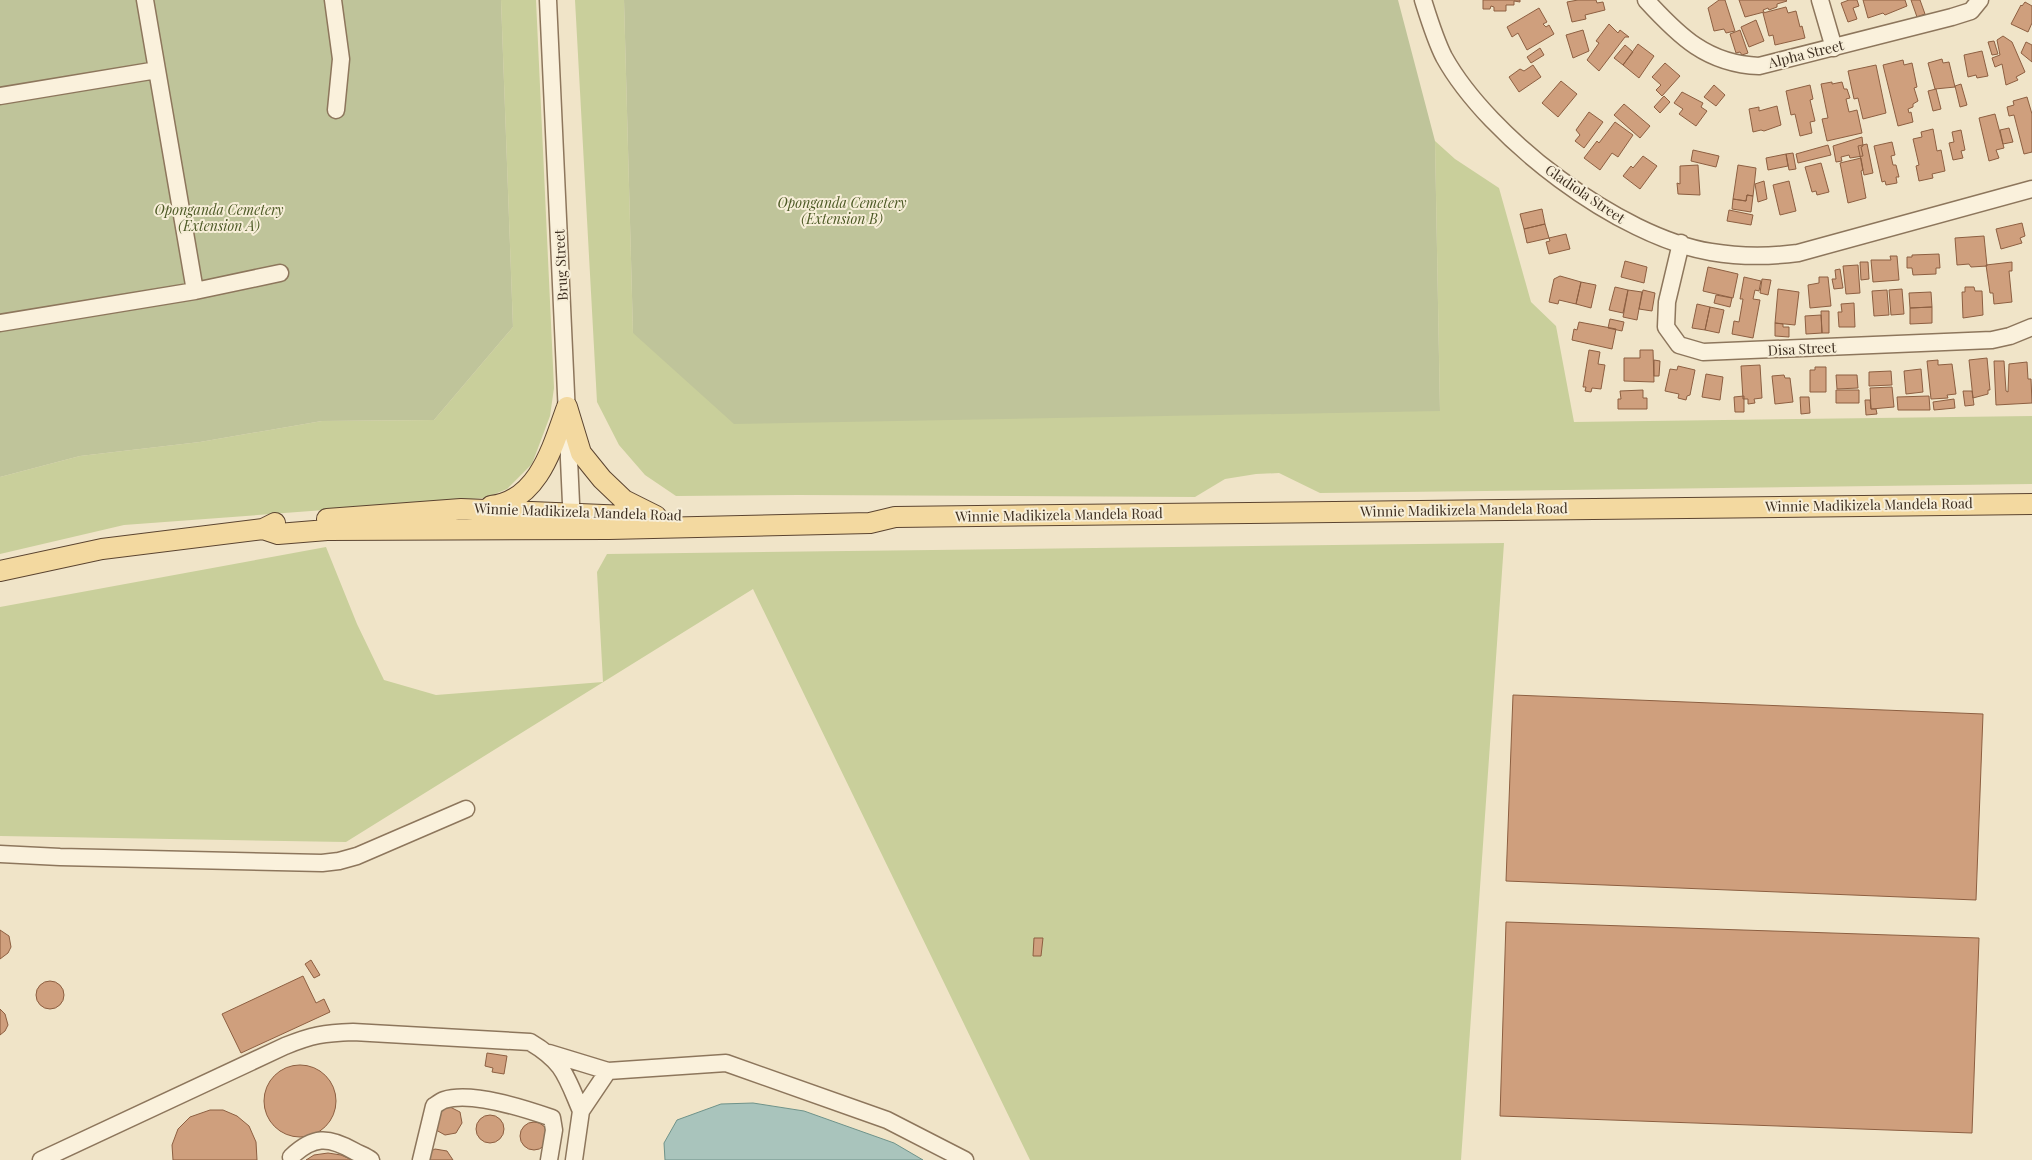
<svg xmlns="http://www.w3.org/2000/svg" width="2032" height="1160" viewBox="0 0 2032 1160" font-family="'Playfair Display',serif">
<style>
.green{fill:#c9cf9b}
.cemetery{fill:#bfc49a}
.water{fill:#a9c4bc;stroke:#6f938a}
.building{fill:#cf9f7d;stroke:#8d5f41}
.lines{fill:none;stroke-linecap:round;stroke-linejoin:round}
.minor-casing{stroke:#8d765c;stroke-width:19}
.major-casing{stroke:#5b4430;stroke-width:22}
.minor{stroke:#faf1dc;stroke-width:16}
.major{stroke:#f3d9a0;stroke-width:20}
.labels{text-anchor:middle;stroke-width:4;stroke-linejoin:round;paint-order:stroke}
.street-label{font-size:14px;fill:#3d2e20;stroke:#f7eed8}
.park-label{font-size:14px;font-style:italic;fill:#4d5a26;stroke:#f7eed8}
</style>
<rect width="100%" height="100%" fill="#f0e4c8"/>
<path class="green" d="M 501,0 L 536,0 L 554,388 L 550,416 L 532,464 L 507,489 L 485,498 L 124,525 L 0,554 L 0,477 L 80,456 L 200,442 L 322,421 L 434,420 L 513,327 Z
M 575,0 L 624,0 L 633,333 L 1440,411 L 1435,141 L 1455,159 L 1499,188 L 1531,302 L 1556,326 L 1574,422 L 2032,416 L 2032,484 L 1320,493 L 1279,473 L 1256,474 L 1225,479 L 1195,497 L 798,495 L 676,496 L 645,475 L 619,445 L 597,402 Z
M 1504,543 L 1461,1160 L 1030,1160 L 753,589 L 346,842 L 0,836 L 0,607 L 326,547 L 357,624 L 384,680 L 436,695 L 603,682 L 597,572 L 607,554 Z"/>
<path class="cemetery" d="M 0,0 L 501,0 L 513,327 L 434,420 L 322,421 L 200,442 L 80,456 L 0,477 Z
M 624,0 L 1398,0 L 1435,141 L 1440,411 L 734,424 L 633,333 Z"/>
<path class="water" d="M 753,1103 L 804,1111 L 894,1143 L 923,1160 L 665,1160 L 664,1143 L 677,1120 L 721,1104 Z"/>
<path class="building" d="M 1483,0 L 1520,0 L 1520,2 L 1514,1 L 1514,5 L 1506,5 L 1506,11 L 1494,11 L 1494,7 L 1491,6 L 1490,9 L 1483,9 Z
M 1578,0 L 1596,0 L 1597,3 L 1603,2 L 1605,10 L 1585,15 L 1586,19 L 1572,22 L 1567,2 Z
M 1719,0 L 1725,0 L 1735,31 L 1726,33 L 1724,29 L 1714,31 L 1708,8 Z
M 1739,0 L 1786,0 L 1787,1 L 1777,4 L 1777,7 L 1769,10 L 1768,8 L 1763,10 L 1764,12 L 1745,17 Z
M 1849,0 L 1857,0 L 1859,6 L 1853,8 L 1857,19 L 1848,22 L 1841,3 Z
M 1863,0 L 1905,0 L 1907,6 L 1885,15 L 1883,13 L 1868,18 Z
M 1911,0 L 1920,0 L 1925,14 L 1917,17 Z
M 2025,2 L 2032,6 L 2032,23 L 2028,32 L 2011,24 L 2021,5 L 2022,6 Z
M 1786,7 L 1788,13 L 1796,11 L 1800,27 L 1802,26 L 1805,38 L 1775,45 L 1773,35 L 1769,36 L 1763,13 Z
M 1539,8 L 1547,22 L 1543,24 L 1546,27 L 1549,25 L 1554,34 L 1527,50 L 1518,33 L 1512,37 L 1507,27 Z
M 1756,20 L 1764,41 L 1749,47 L 1741,27 Z
M 1609,24 L 1618,33 L 1620,30 L 1629,37 L 1625,37 L 1599,71 L 1587,60 L 1599,43 L 1596,41 Z
M 1583,30 L 1589,51 L 1573,58 L 1566,35 Z
M 1740,30 L 1748,53 L 1742,55 L 1740,52 L 1736,53 L 1730,34 Z
M 2003,36 L 2012,42 L 2025,72 L 2016,77 L 2018,80 L 2006,85 L 2002,64 L 1995,67 L 1992,58 L 2000,55 L 1997,40 Z
M 1994,41 L 1998,54 L 1992,55 L 1988,42 Z
M 2026,42 L 2032,45 L 2032,62 L 2021,53 Z
M 1638,44 L 1654,56 L 1639,78 L 1623,65 Z
M 1625,45 L 1633,52 L 1623,65 L 1614,58 Z
M 1540,48 L 1544,55 L 1531,63 L 1527,57 Z
M 1982,51 L 1988,76 L 1977,78 L 1976,75 L 1968,77 L 1964,55 Z
M 1942,59 L 1943,63 L 1949,62 L 1955,87 L 1935,89 L 1928,63 Z
M 1903,60 L 1904,65 L 1912,63 L 1917,87 L 1914,88 L 1918,101 L 1913,104 L 1913,107 L 1908,109 L 1909,113 L 1911,112 L 1913,122 L 1898,126 L 1883,65 Z
M 1665,63 L 1680,76 L 1662,96 L 1656,90 L 1661,85 L 1652,77 Z
M 1533,65 L 1541,77 L 1519,92 L 1509,77 L 1520,69 L 1524,71 Z
M 1876,65 L 1886,113 L 1863,119 L 1858,98 L 1854,99 L 1848,71 Z
M 1561,81 L 1577,94 L 1558,117 L 1542,103 Z
M 1832,82 L 1832,84 L 1842,82 L 1844,89 L 1847,89 L 1850,98 L 1846,99 L 1849,112 L 1857,110 L 1862,133 L 1827,141 L 1822,119 L 1828,118 L 1821,84 Z
M 1961,84 L 1967,105 L 1960,107 L 1955,86 Z
M 1714,85 L 1725,95 L 1716,106 L 1704,97 Z
M 1810,85 L 1813,99 L 1810,100 L 1815,121 L 1810,122 L 1812,133 L 1800,136 L 1795,114 L 1791,115 L 1786,91 Z
M 1936,89 L 1941,109 L 1933,111 L 1928,91 Z
M 1682,92 L 1703,103 L 1701,107 L 1707,111 L 1696,126 L 1679,114 L 1683,109 L 1674,103 Z
M 1664,96 L 1670,102 L 1660,113 L 1654,107 Z
M 2027,97 L 2032,114 L 2032,152 L 2024,154 L 2014,115 L 2009,116 L 2007,107 L 2014,105 L 2013,101 Z
M 1624,104 L 1650,126 L 1640,138 L 1614,115 Z
M 1777,106 L 1781,125 L 1764,131 L 1761,130 L 1753,132 L 1749,109 L 1759,107 L 1759,111 Z
M 1589,112 L 1603,122 L 1584,148 L 1575,141 L 1580,135 L 1576,130 Z
M 1995,114 L 2004,148 L 1996,150 L 1999,158 L 1989,161 L 1979,118 Z
M 1615,122 L 1633,135 L 1618,157 L 1612,153 L 1600,170 L 1584,158 L 1597,141 L 1599,143 Z
M 2009,128 L 2013,142 L 2003,144 L 2000,130 Z
M 1933,129 L 1937,151 L 1941,150 L 1945,171 L 1932,174 L 1933,178 L 1919,181 L 1916,166 L 1919,165 L 1913,139 L 1922,137 L 1921,132 Z
M 1961,130 L 1965,150 L 1961,151 L 1963,158 L 1953,160 L 1949,143 L 1954,142 L 1952,132 Z
M 1862,137 L 1863,146 L 1861,147 L 1863,156 L 1850,158 L 1849,155 L 1841,157 L 1842,161 L 1836,162 L 1833,146 Z
M 1892,142 L 1895,155 L 1891,156 L 1893,165 L 1896,165 L 1899,177 L 1896,177 L 1897,183 L 1886,185 L 1885,181 L 1882,182 L 1874,146 Z
M 1867,144 L 1873,173 L 1864,175 L 1858,146 Z
M 1828,145 L 1831,155 L 1798,163 L 1796,154 Z
M 1693,150 L 1719,156 L 1716,167 L 1691,161 Z
M 1793,153 L 1796,169 L 1789,170 L 1786,154 Z
M 1786,154 L 1788,166 L 1768,170 L 1766,158 Z
M 1643,156 L 1657,166 L 1640,189 L 1623,176 L 1631,166 L 1633,168 Z
M 1861,158 L 1863,170 L 1861,171 L 1866,198 L 1848,203 L 1840,163 Z
M 1821,163 L 1829,192 L 1817,195 L 1816,191 L 1812,192 L 1805,167 Z
M 1698,165 L 1700,195 L 1678,194 L 1677,183 L 1680,184 L 1680,166 Z
M 1738,165 L 1756,168 L 1753,196 L 1747,195 L 1746,201 L 1733,199 Z
M 1764,181 L 1767,199 L 1758,202 L 1755,184 Z
M 1789,181 L 1796,211 L 1780,215 L 1773,185 Z
M 1747,195 L 1753,196 L 1751,212 L 1732,209 L 1733,199 L 1746,201 Z
M 1542,209 L 1545,224 L 1524,229 L 1520,214 Z
M 1729,210 L 1753,215 L 1751,225 L 1727,221 Z
M 2022,223 L 2025,236 L 2020,238 L 2022,243 L 2001,249 L 1996,229 Z
M 1545,224 L 1549,238 L 1527,243 L 1524,229 Z
M 1566,234 L 1570,249 L 1549,254 L 1546,242 L 1550,241 L 1549,238 Z
M 1984,236 L 1987,266 L 1971,267 L 1969,264 L 1957,265 L 1955,238 Z
M 1939,254 L 1940,268 L 1936,268 L 1936,274 L 1913,275 L 1912,268 L 1907,268 L 1907,257 L 1912,257 L 1912,255 Z
M 1890,256 L 1897,256 L 1899,280 L 1873,282 L 1871,260 L 1891,260 Z
M 1625,261 L 1647,267 L 1644,283 L 1621,277 Z
M 1860,262 L 1868,262 L 1869,279 L 1861,280 Z
M 2012,262 L 2012,271 L 2009,271 L 2012,302 L 1994,304 L 1993,293 L 1990,293 L 1986,265 Z
M 1858,265 L 1860,293 L 1846,294 L 1843,266 Z
M 1708,267 L 1738,274 L 1733,298 L 1703,291 Z
M 1840,269 L 1843,288 L 1834,289 L 1832,279 L 1836,279 L 1835,270 Z
M 1560,276 L 1581,282 L 1576,304 L 1559,300 L 1558,304 L 1549,302 L 1554,279 Z
M 1744,277 L 1761,281 L 1759,291 L 1755,290 L 1753,299 L 1760,300 L 1753,338 L 1732,334 L 1734,321 L 1739,322 L 1743,299 L 1740,299 Z
M 1819,277 L 1828,277 L 1831,306 L 1810,308 L 1808,285 L 1819,283 Z
M 1762,279 L 1771,280 L 1768,295 L 1760,293 Z
M 1581,282 L 1596,285 L 1591,308 L 1576,304 Z
M 1615,287 L 1628,290 L 1623,313 L 1609,310 Z
M 1965,287 L 1974,287 L 1975,291 L 1982,291 L 1983,315 L 1963,318 L 1962,292 L 1965,292 Z
M 1778,289 L 1799,292 L 1795,325 L 1775,323 Z
M 1902,289 L 1904,314 L 1891,315 L 1889,290 Z
M 1628,290 L 1642,292 L 1637,320 L 1623,317 Z
M 1643,290 L 1655,293 L 1652,311 L 1639,309 Z
M 1887,290 L 1889,315 L 1874,316 L 1872,291 Z
M 1931,292 L 1932,307 L 1910,308 L 1909,293 Z
M 1716,295 L 1732,298 L 1730,307 L 1714,303 Z
M 1854,303 L 1855,327 L 1839,327 L 1838,312 L 1842,312 L 1841,304 Z
M 1697,304 L 1710,307 L 1705,330 L 1692,328 Z
M 1710,307 L 1724,310 L 1719,333 L 1705,330 Z
M 1932,307 L 1932,323 L 1910,324 L 1910,308 Z
M 1821,311 L 1829,311 L 1829,333 L 1822,333 Z
M 1821,315 L 1822,333 L 1806,334 L 1805,316 Z
M 1610,319 L 1624,322 L 1622,331 L 1608,328 Z
M 1579,322 L 1616,329 L 1612,349 L 1572,340 L 1574,329 L 1577,330 Z
M 1775,323 L 1783,324 L 1783,327 L 1789,327 L 1789,337 L 1775,336 Z
M 1589,350 L 1600,352 L 1598,364 L 1605,365 L 1601,389 L 1592,388 L 1591,392 L 1585,391 L 1586,387 L 1583,387 Z
M 1640,350 L 1653,350 L 1654,382 L 1624,381 L 1624,358 L 1640,358 Z
M 1987,358 L 1990,390 L 1988,390 L 1988,394 L 1973,398 L 1969,360 Z
M 1654,360 L 1660,361 L 1659,376 L 1654,376 Z
M 1938,360 L 1938,365 L 1952,364 L 1956,394 L 1947,395 L 1948,398 L 1931,399 L 1927,361 Z
M 1994,361 L 2004,361 L 2006,391 L 2008,392 L 2009,364 L 2027,362 L 2028,379 L 2031,379 L 2032,403 L 1996,405 Z
M 1760,365 L 1762,398 L 1754,399 L 1755,403 L 1748,404 L 1748,399 L 1743,399 L 1741,366 Z
M 1678,366 L 1695,370 L 1690,395 L 1687,396 L 1686,400 L 1678,398 L 1679,394 L 1665,391 L 1670,369 L 1677,370 Z
M 1815,367 L 1826,367 L 1826,392 L 1810,392 L 1810,370 L 1815,370 Z
M 1921,369 L 1923,392 L 1906,394 L 1904,371 Z
M 1891,371 L 1892,385 L 1869,386 L 1869,372 Z
M 1706,374 L 1723,377 L 1720,400 L 1702,397 Z
M 1784,375 L 1785,378 L 1790,378 L 1793,402 L 1775,404 L 1772,376 Z
M 1836,375 L 1857,375 L 1858,388 L 1837,389 Z
M 1892,387 L 1894,407 L 1871,409 L 1870,388 Z
M 1643,390 L 1643,398 L 1647,398 L 1647,409 L 1618,409 L 1618,399 L 1621,399 L 1620,391 Z
M 1836,390 L 1859,390 L 1859,403 L 1836,403 Z
M 1963,391 L 1972,391 L 1974,405 L 1965,406 Z
M 1744,396 L 1744,412 L 1735,412 L 1734,397 Z
M 1929,396 L 1930,410 L 1898,410 L 1897,397 Z
M 1800,397 L 1809,397 L 1810,413 L 1801,414 Z
M 1954,399 L 1955,408 L 1934,410 L 1933,402 Z
M 1865,400 L 1870,400 L 1871,409 L 1876,409 L 1877,414 L 1866,415 Z
M 1513,695 L 1983,714 L 1976,900 L 1506,881 Z
M 1506,922 L 1979,938 L 1972,1133 L 1500,1116 Z
M 0,930 L 9,936 L 11,947 L 8,953 L 0,959 Z
M 1034,938 L 1043,938 L 1041,956 L 1033,956 Z
M 311,960 L 320,975 L 314,978 L 305,964 Z
M 303,976 L 316,1003 L 324,999 L 330,1012 L 241,1053 L 222,1014 Z
M36 995a14 14 0 1 1 28 0a14 14 0 1 1-28 0Z
M 0,1009 L 5,1014 L 8,1025 L 5,1031 L 0,1035 Z
M 487,1053 L 507,1056 L 504,1074 L 492,1072 L 493,1068 L 485,1066 Z
M264 1101a36 36 0 1 1 72 0a36 36 0 1 1-72 0Z
M 450,1107 L 460,1112 L 462,1123 L 456,1133 L 445,1135 L 436,1130 L 438,1110 Z
M 210,1110 L 223,1110 L 237,1116 L 249,1126 L 256,1142 L 257,1160 L 173,1160 L 172,1145 L 178,1129 L 190,1117 Z
M476 1129a14 14 0 1 1 28 0a14 14 0 1 1-28 0Z
M520 1136a14 14 0 1 1 28 0a14 14 0 1 1-28 0Z
M 435,1149 L 447,1151 L 453,1160 L 425,1160 L 429,1152 Z
M 328,1153 L 341,1155 L 352,1160 L 306,1160 L 314,1155 Z"/>
<g class="lines">
<defs>
<path id="minor" d="M 145,0 L 195,291
M 333,0 L 341,59 L 336,110
M 548,0 L 572,525
M 1423,0 C 1429,19 1435,39 1444,57 C 1489,138 1619,237 1711,252 C 1741,257 1768,257 1798,253 L 2032,189
M 1646,0 C 1679,36 1707,64 1759,66 L 1952,17 L 1971,11 L 1980,0
M 1820,0 L 1834,48
M 0,96 L 157,70
M 1681,243 L 1667,302 L 1666,327 L 1679,345 L 1703,352 L 1992,340 L 2010,336 L 2032,327
M 0,323 L 195,291 L 280,273
M 0,854 L 60,857 L 322,863 L 339,861 L 357,856 L 466,809
M 549,1053 L 608,1071
M 291,1157 C 313,1136 328,1136 354,1151 C 359,1154 366,1156 371,1160
M 41,1160 L 285,1046 C 312,1035 324,1033 353,1032 L 530,1042 C 564,1062 566,1076 581,1111
M 421,1160 L 434,1106 C 437,1104 441,1101 444,1100 C 472,1091 526,1109 552,1118 L 554,1130 L 549,1160
M 574,1160 L 581,1111 L 608,1071 L 726,1063 L 887,1120 L 965,1160"/>
<path id="major" d="M 567,407 L 581,453 L 602,479 L 624,500 L 656,516
M 491,506 C 539,501 553,445 567,407
M 327,519 L 461,509 L 627,516
M 263,529 L 278,534 L 327,530 L 609,529 L 870,523 L 895,517 L 2032,504
M 0,571 L 102,549 L 263,529 L 275,523"/>
</defs>
<use href="#minor" class="minor-casing"/>
<use href="#major" class="major-casing"/>
<use href="#minor" class="minor"/>
<use href="#major" class="major"/>
</g>
<g class="labels">
<g class="street-label">
<text transform="translate(1806 54) rotate(-14)" y="5">Alpha Street</text>
<text transform="translate(1585 194) rotate(34)" y="5">Gladiola Street</text>
<text transform="translate(561 265) rotate(-93)" y="5">Brug Street</text>
<text transform="translate(1802 349) rotate(-3)" y="5">Disa Street</text>
<text transform="translate(1869 505) rotate(-1)" y="5">Winnie Madikizela Mandela Road</text>
<text transform="translate(1464 510) rotate(-1)" y="5">Winnie Madikizela Mandela Road</text>
<text transform="translate(578 512) rotate(2)" y="5">Winnie Madikizela Mandela Road</text>
<text transform="translate(1059 515) rotate(-1)" y="5">Winnie Madikizela Mandela Road</text>
</g>
<g class="park-label">
<text x="842" y="208">Oponganda Cemetery<tspan x="842" dy="16">(Extension B)</tspan></text>
<text x="219" y="215">Oponganda Cemetery<tspan x="219" dy="16">(Extension A)</tspan></text>
</g>
</g>
</svg>
